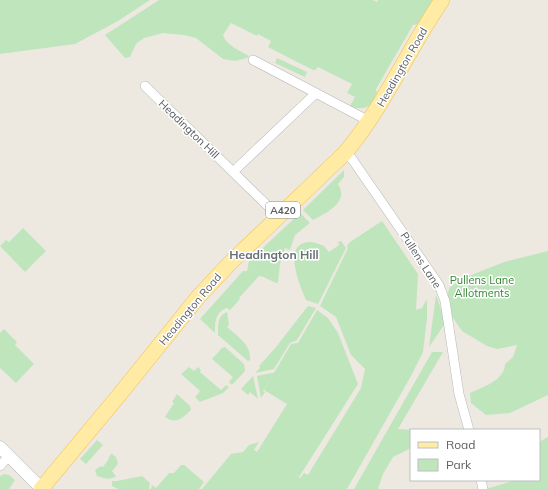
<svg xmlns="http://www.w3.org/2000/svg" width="548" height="489" viewBox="0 0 548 489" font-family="Mulish,sans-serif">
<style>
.green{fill:#bfe5bd}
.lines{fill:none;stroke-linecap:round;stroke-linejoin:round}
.minor-casing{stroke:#b4b7bc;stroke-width:10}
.tertiary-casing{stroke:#b4b7bc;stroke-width:13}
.primary-casing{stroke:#f2be55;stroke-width:16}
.minor{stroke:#fff;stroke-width:9}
.tertiary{stroke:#fff;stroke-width:12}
.primary{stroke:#ffeba4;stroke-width:15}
.labels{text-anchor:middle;stroke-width:3;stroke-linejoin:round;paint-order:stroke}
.shield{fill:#fff;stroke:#8c8e91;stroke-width:1}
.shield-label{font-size:10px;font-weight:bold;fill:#5a5e62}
.street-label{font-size:11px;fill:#5a5e62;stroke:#fff}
.park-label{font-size:11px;fill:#358634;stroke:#fff}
.neighbourhood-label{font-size:12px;font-weight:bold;fill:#6a7074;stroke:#fff}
</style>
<rect width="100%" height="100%" fill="#ede9e1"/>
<path class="green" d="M 0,0 L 150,0 L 118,21 L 75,44 L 0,54 Z
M 159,0 L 373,0 L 377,2 L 378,0 L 436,0 L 421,24 L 413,25 L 376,89 C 381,105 363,112 350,106 L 355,97 L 347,93 L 352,84 L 318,67 L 315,70 L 313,70 L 268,47 L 271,41 L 258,34 L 257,36 L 231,23 L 223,35 C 226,45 240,51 249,56 L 247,58 L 235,61 L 223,59 L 196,38 L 184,35 L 163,33 L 144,38 L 136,44 L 130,57 L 125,58 L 105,35 Z
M 277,58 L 307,72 L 305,77 L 275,63 Z
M 344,170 L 344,177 L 338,184 C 350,203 325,213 313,220 L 303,210 Z
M 300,213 L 310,223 L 295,235 L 290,250 L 285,248 L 280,264 L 278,283 C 271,282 265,276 259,276 L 239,298 L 240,299 L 230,310 L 227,308 C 215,312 215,323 215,333 L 200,319 L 243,271 L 247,271 L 249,261 Z
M 382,221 L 418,274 L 416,310 L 422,308 L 427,299 L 427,318 L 423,352 L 411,376 L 347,489 L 202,489 L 231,454 L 243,452 L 249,445 L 259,442 L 254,450 L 257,452 L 287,404 L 264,390 L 291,344 L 298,343 L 317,310 L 328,318 L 338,333 L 358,384 L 299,477 L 294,474 L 300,478 L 304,473 L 308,475 L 361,388 L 365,369 L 351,355 L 336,317 L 320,306 L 348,248 L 347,246 L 350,242 Z
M 23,228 L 46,251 L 25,272 L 0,246 L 6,240 L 9,242 Z
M 341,241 L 346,248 L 318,304 L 306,300 C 301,288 281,243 309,242 C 314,242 319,244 324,246 L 329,252 L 339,245 L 338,242 Z
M 548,251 L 548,395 L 510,413 L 486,415 L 471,403 L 470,393 C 483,387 505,380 505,364 L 513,357 L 517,345 L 497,349 L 487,346 L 462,331 L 451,315 L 447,295 L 450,287 L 464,278 L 504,262 Z
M 436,295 L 442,312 L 444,325 L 429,347 Z
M 308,306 L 316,308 L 297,340 L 290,343 L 274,369 L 255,373 L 260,368 L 259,366 L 276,347 Z
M 227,312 L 229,325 L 227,327 C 238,337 251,344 250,360 L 248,361 L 218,335 C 218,325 217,316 227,312 Z
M 4,329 L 17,342 L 15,345 L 34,364 L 16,383 L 0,368 L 0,333 Z
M 225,347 L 244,364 L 245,371 L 232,385 L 229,382 L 233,377 L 212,359 L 222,348 Z
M 432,352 L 443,352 L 398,429 L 415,430 L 411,430 L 411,448 L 393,457 L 383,474 L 378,489 L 354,489 Z
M 189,367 L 194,371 L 198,367 L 201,370 L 200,372 L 221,390 L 226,385 L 229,387 L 223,393 L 200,402 L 195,397 L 200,391 L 181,374 Z
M 272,373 L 274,373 L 263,391 L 265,392 L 261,398 L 257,376 Z
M 253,376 L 258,399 L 250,392 L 248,395 L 241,389 Z
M 177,394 L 190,406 L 191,410 C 182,418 177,425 165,417 L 174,403 L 172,402 Z
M 548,437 L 548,489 L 486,489 L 516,480 L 539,480 L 539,442 Z
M 97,440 L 103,445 L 86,464 L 80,459 Z
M 112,454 L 116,457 L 118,464 L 112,471 L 116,476 C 111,481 103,478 97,476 L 95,470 L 101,466 L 103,467 L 108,460 L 110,455 Z
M 181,465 L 184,465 L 204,482 L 199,489 L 151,489 L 152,485 L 156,488 L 169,473 L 174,473 Z
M 5,474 L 9,475 L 15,480 L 9,489 L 0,489 L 0,476 Z
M 142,476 L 150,483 L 149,489 L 118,489 L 112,486 L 112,481 L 117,481 Z"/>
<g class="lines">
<defs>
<path id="minor" d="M 253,60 L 369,121
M 145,86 L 278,216
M 345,153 L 352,159 L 439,285 L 445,301 L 459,394 L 469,430
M 234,171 L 316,93
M 0,466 L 9,456
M 481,480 L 483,489"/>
<path id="tertiary" d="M 0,447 L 41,488"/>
<path id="primary" d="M 41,489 L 120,394 L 199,296 L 231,262 L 345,153 C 384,106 408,50 442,0"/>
</defs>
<use href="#minor" class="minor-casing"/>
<use href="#tertiary" class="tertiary-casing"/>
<use href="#primary" class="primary-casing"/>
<use href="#minor" class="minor"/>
<use href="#tertiary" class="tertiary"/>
<use href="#primary" class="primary"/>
</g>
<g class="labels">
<rect class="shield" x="266" y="202" width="34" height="16" rx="3"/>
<g class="shield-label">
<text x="283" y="214">A420</text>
</g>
<g class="street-label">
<text transform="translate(402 67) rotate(-60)" y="4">Headington Road</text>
<text transform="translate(189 129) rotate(44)" y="4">Headington Hill</text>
<text transform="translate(421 260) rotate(57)" y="4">Pullens Lane</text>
<text transform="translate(190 309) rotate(-50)" y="4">Headington Road</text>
</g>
<g class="park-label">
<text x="482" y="284">Pullens Lane<tspan x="482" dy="13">Allotments</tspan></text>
</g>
<g class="neighbourhood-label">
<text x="274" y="259">Headington Hill</text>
</g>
</g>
<rect x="410" y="429" width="130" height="52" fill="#ffffff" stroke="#bdbfc0"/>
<rect x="418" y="442" width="20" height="6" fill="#ffeba4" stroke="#bdbfc0"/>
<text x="446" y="449" font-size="12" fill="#5a5e62">Road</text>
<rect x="418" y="459" width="20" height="12" fill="#bfe5bd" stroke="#bdbfc0"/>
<text x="446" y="469" font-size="12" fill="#5a5e62">Park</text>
</svg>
